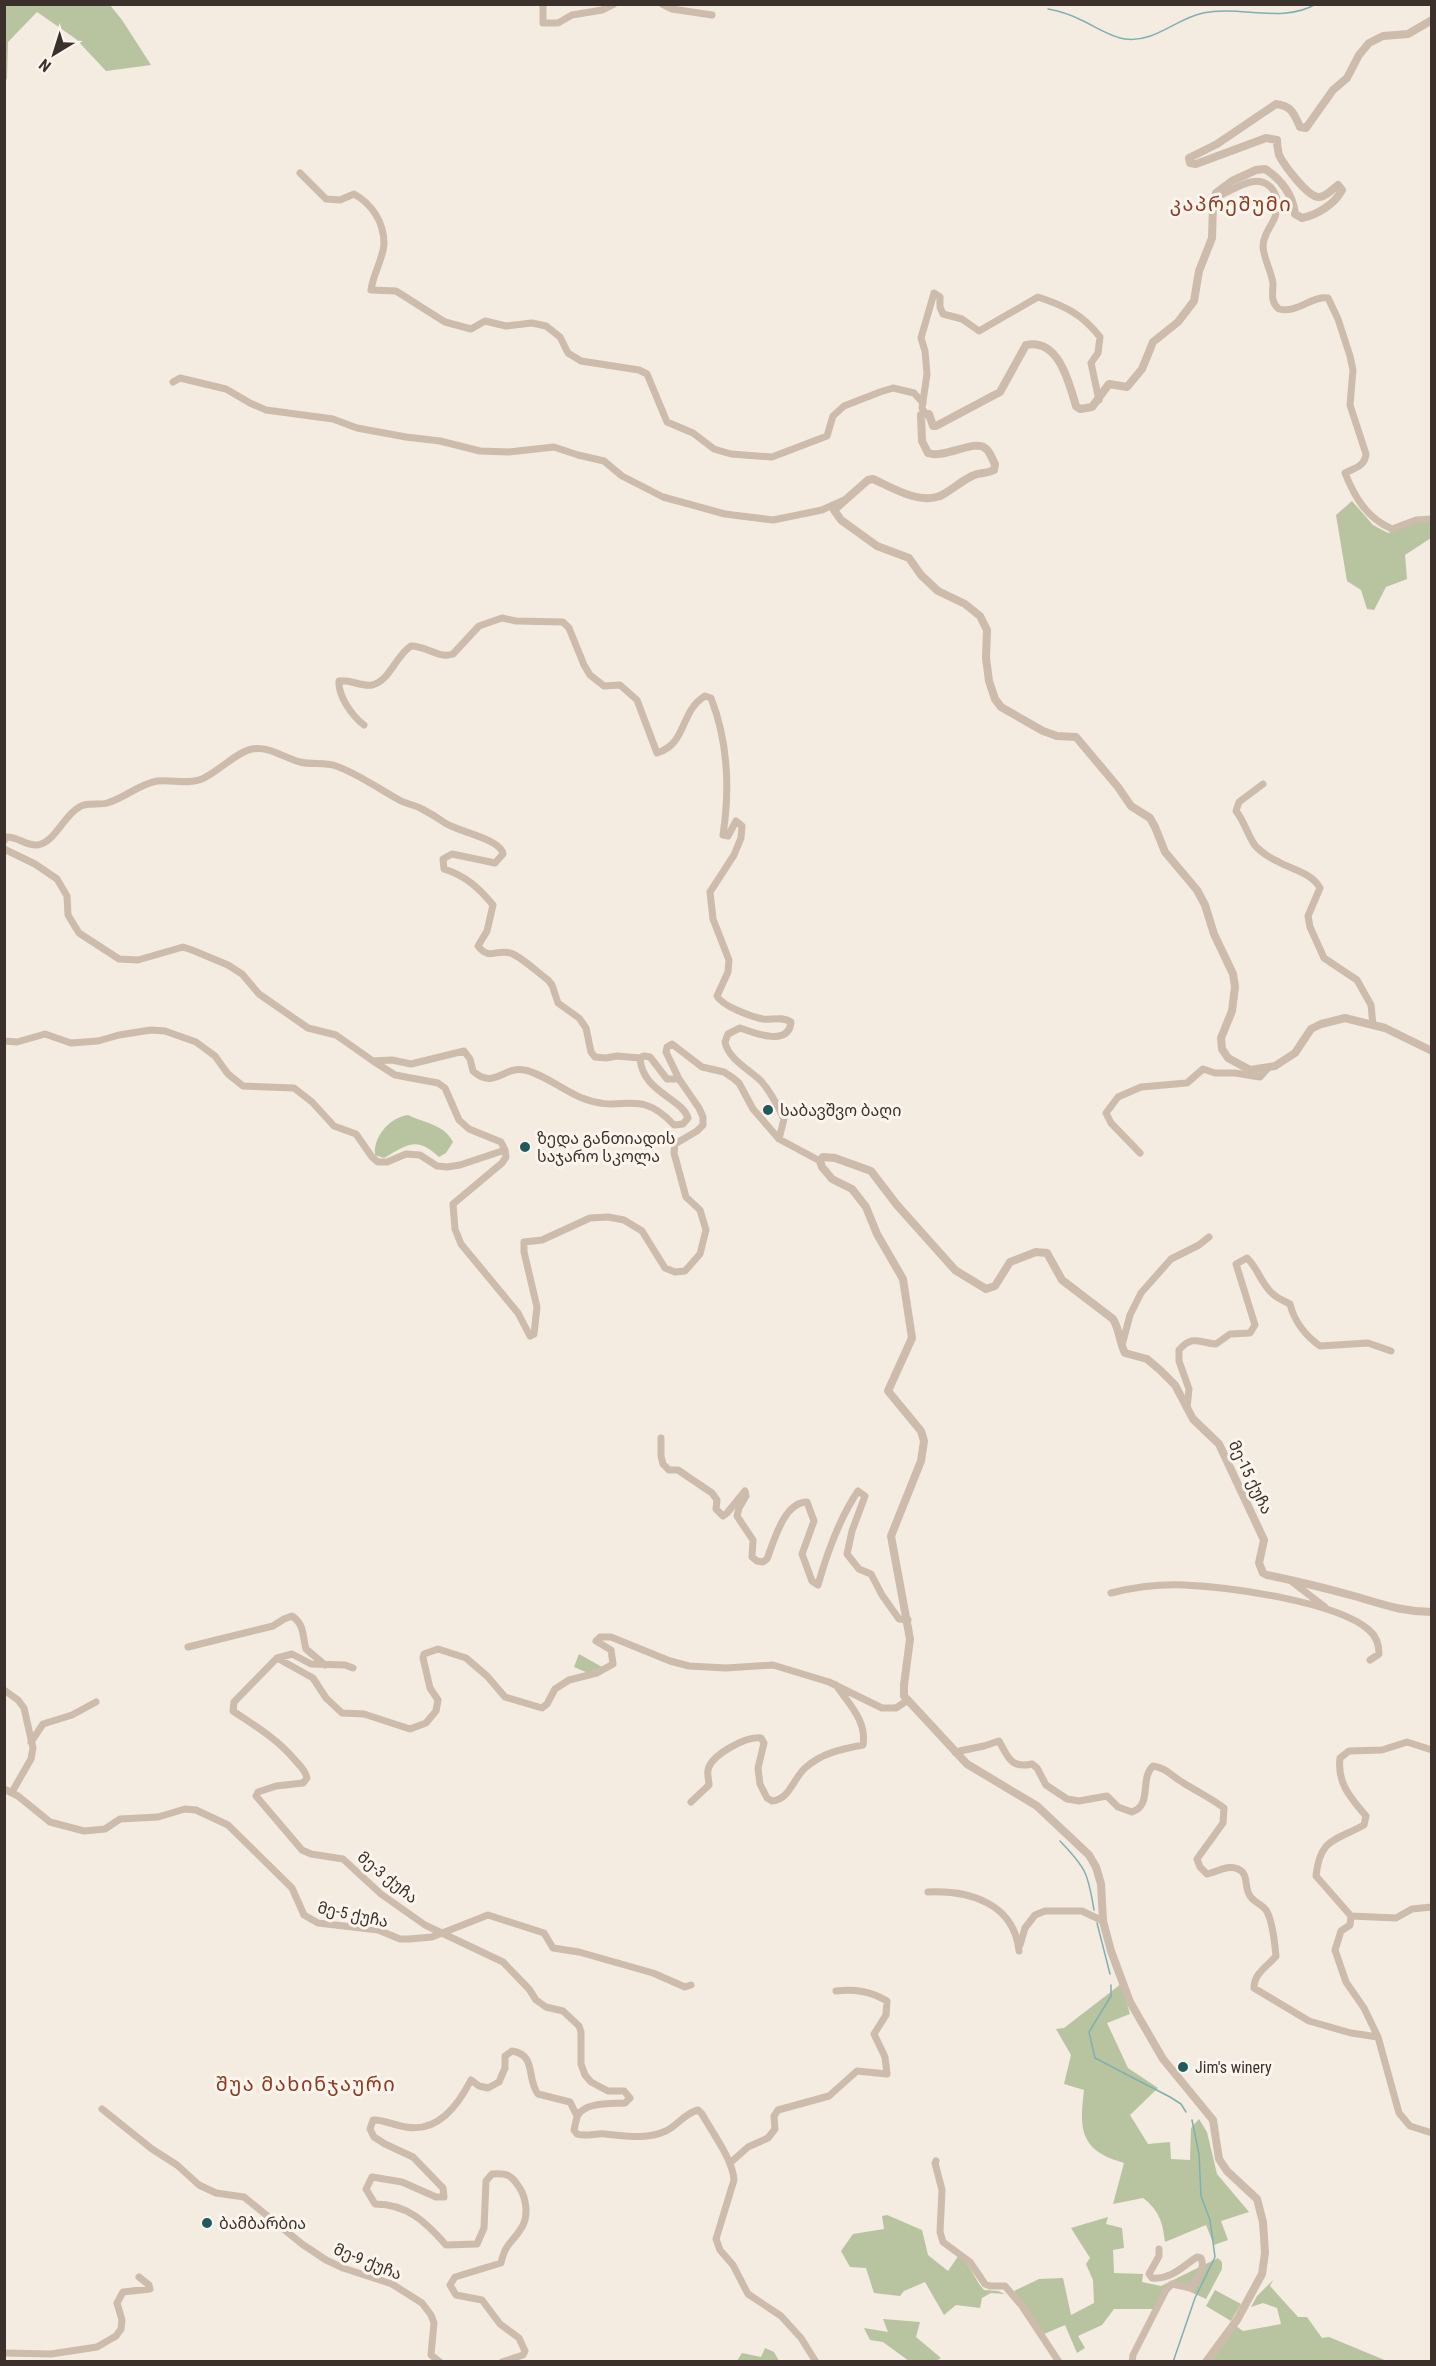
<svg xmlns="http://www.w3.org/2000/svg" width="1436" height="2366" viewBox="0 0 1436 2366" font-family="'Roboto Condensed','Noto Sans Georgian',sans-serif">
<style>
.green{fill:#b8c4a0}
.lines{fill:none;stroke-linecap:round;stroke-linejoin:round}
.stream{stroke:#7fb0b2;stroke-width:1.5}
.minor{stroke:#cdbbac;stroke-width:7}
.tertiary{stroke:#cdbbac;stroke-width:8}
.poi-dot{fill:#1f5a5e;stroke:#fbf5ee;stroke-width:2}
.labels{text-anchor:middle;stroke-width:6;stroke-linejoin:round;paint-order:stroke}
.poi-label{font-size:16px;fill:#3b302b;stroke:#fbf5ee;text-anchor:start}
.street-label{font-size:16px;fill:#3b302b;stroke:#fbf5ee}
.quarter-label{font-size:20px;letter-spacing:1.5px;fill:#8c3b22;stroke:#fbf5ee}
</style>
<rect width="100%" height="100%" fill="#f4ebe1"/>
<path class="green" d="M 5,4 L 110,5 L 122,20 L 151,65 L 106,71 L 76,39 L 37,12 L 8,42 L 7,78 L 5,84 Z
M 1352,501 L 1373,525 L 1388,533 L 1418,521 L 1431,520 L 1431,538 L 1405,555 L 1407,579 L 1386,587 L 1374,610 L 1367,609 L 1361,590 L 1347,581 L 1336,515 Z
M 408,1115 C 424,1123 444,1124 453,1142 L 446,1153 L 439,1157 C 417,1136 408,1144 384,1158 L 375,1155 C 373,1137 390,1117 408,1115 Z
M 579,1654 L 602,1667 L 588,1673 L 574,1667 Z
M 1121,1984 L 1130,2014 L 1107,2023 L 1128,2068 L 1158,2088 L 1130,2115 L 1148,2144 L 1170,2142 L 1171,2159 L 1190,2160 L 1191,2128 L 1199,2119 L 1207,2132 L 1217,2174 L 1249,2212 L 1221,2221 L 1228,2240 L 1214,2245 L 1206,2225 L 1165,2242 C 1163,2223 1159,2210 1143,2198 L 1113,2204 L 1124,2163 C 1080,2151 1079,2130 1084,2090 L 1064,2084 L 1071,2055 L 1056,2029 L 1064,2028 Z
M 887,2215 L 922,2230 L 928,2255 L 948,2271 L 959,2255 C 971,2265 974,2279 984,2290 L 998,2291 L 1005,2294 L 991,2293 L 982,2298 L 980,2308 L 956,2305 L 944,2315 L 925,2282 L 904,2291 L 900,2296 L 874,2293 L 866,2268 L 850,2267 L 841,2251 L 853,2234 L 884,2229 L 882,2216 Z
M 1108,2217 L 1106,2224 L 1122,2228 L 1124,2248 L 1113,2250 L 1114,2273 L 1143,2274 L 1142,2282 L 1161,2286 L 1218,2258 L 1222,2262 L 1222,2269 L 1206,2299 L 1173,2284 L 1155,2309 L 1114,2309 L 1102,2325 L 1078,2336 L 1085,2348 L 1077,2353 L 1065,2325 L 1044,2334 L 1014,2291 L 1039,2279 L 1063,2278 L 1071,2315 L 1094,2303 L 1093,2280 L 1086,2264 L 1090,2258 L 1071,2228 Z
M 1273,2280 L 1270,2286 L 1298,2317 L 1307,2317 L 1322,2338 L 1329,2337 L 1387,2361 L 1211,2362 L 1236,2326 L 1243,2331 L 1281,2324 L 1277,2308 L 1263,2303 L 1251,2307 L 1257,2296 Z
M 1215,2290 L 1241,2304 L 1231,2321 L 1206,2306 Z
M 883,2319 L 920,2322 L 916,2337 L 941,2358 L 936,2361 L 909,2361 L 883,2342 L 870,2340 L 864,2328 L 888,2332 Z
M 765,2348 L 774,2352 L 779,2361 L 737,2361 L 742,2353 L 761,2357 Z"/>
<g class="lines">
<path class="stream" d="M 1048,9 C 1059,11 1069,14 1079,19 C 1093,25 1110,37 1125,39 C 1155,43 1175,19 1203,13 C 1240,5 1282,24 1316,4
M 1060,1841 C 1086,1868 1088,1873 1094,1910
M 1097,1923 L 1110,1974
M 1111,1985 L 1111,1996 L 1089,2032 L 1095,2058 L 1170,2097 L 1181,2104 L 1186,2112
M 1173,2362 L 1195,2298 L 1215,2257 L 1210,2220 L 1201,2196 L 1199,2154 L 1192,2120"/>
<path class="minor" d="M 543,4 L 543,23 L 558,23 L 572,15 L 602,10 L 614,4
M 662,4 L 672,9 L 712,15
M 300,173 L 326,199 L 340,200 L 354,194 C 372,204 384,222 384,244 C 383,259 373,274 371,290 L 396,291 L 445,322 L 471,329 L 485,321 L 506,326 L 532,323 L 546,326 L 560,337 L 568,353 L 581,361 L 639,370 L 647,374 L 667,422 L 693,433 L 714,449 L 731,454 L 772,457 L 827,436 L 833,416 L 844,406 L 880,392 L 893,388 L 914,393 L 923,403
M 1214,198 C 1232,192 1257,169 1273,190 C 1279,199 1279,207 1275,217 C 1271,227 1263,235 1263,247 C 1264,259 1271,271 1273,283 C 1273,293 1270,302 1279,309 C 1297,314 1313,295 1328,298 L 1338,319 L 1350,356 L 1353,370 L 1350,405 L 1366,454 C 1365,466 1355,468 1345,473 C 1355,498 1367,518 1392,529 L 1416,520 L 1432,519
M 173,382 L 180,378 L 226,389 L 250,403 L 266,410 L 333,419 L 357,428 L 406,437 L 440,441 L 480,451 L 509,452 L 554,447 L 578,455 L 604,461 L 622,476 L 663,497 L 725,514 L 773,520 L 822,510 L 842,501
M 925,413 L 922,408 L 927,374 L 925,351 L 921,338 L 934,293 L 940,297 L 940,307 L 943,314 L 962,319 L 979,331 L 1038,297 C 1065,306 1082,314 1100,337 L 1098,353 L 1091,363 L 1099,400
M 364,725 C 352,716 338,696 339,681 C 350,679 361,687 372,685 C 390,681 396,655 411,646 C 427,646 438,659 453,654 L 479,626 L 502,618 L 516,621 L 563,622 L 569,628 L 584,665 L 590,675 L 604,686 L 620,685 L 637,700 L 657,753 C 688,743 679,712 705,696 L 711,698 C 728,742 730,789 723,835 L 728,836 L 736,821 L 742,826 L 741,838 L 734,855 L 710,892 L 713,919 L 729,960 L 728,972 L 717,996 C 722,1006 752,1017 763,1019 C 772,1020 782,1016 791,1022 C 789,1047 754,1033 740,1028 L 728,1034 L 725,1042 C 728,1059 750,1070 761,1081 C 771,1092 778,1106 784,1119 L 779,1139
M 1263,784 L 1239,802 L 1236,811 C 1244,821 1247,833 1254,844 C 1258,850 1270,858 1277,861 C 1292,870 1311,872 1320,888 L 1308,916 L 1310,927 L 1324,958 L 1357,980 L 1371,1005 L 1373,1025
M 4,841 L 6,837 C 17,836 26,846 37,845 C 55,844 65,811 84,805 C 92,803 100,805 107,803 C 125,798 139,784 157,781 C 172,779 187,785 202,779 C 218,772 238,751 252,749 C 270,746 284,758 300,762 C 312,765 324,762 336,766 C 359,774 380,790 401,801 C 407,804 415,805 422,809 C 430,813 438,818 445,823 C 459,832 501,839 503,854 L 495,863 L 452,854 L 443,859 L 444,869 C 466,876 479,888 493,905 L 487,931 L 478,946 C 490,962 498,947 513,954 C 525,960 537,972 548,980 L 552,985 L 558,1003 L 579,1018 L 586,1028 L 591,1052 L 595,1057 L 606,1058 L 617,1056 L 640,1058
M 4,849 L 35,864 L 57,879 L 67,896 L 68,915 L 79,933 L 119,959 L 138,960 L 183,947 L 192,950 L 228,965 L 242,974 L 259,994 L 308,1028 L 336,1035 L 373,1061
M 4,1041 L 17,1042 L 45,1034 L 71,1043 L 98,1041 L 119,1035 L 151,1030 L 165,1031 L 196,1042 L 215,1056 L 228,1074 L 243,1086 L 294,1088 L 312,1102 L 334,1126 L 356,1134 L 372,1157 L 378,1162 L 387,1162 L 406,1154 L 420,1155 L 437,1166 L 447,1167 L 460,1165 L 505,1150 L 501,1142 L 469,1129 L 459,1120 L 445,1088 L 438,1083 L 395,1075 L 373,1061 L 392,1060 L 411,1064 L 464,1051 L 470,1059 L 473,1071 C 493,1090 504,1066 524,1070 C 542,1073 564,1091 582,1098 C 623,1115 638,1086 674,1125 L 683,1124 L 688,1118 C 682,1098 642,1092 640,1058 L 644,1056 L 650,1057 L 667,1079 L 679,1079 L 666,1052 L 667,1047 L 672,1044 L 702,1067 L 724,1072 L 733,1078 L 739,1083 L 753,1109 L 779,1139 L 820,1161
M 505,1150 L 506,1157 L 502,1163 L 453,1204 L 455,1229 L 461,1244 L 518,1313 L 530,1336
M 1140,1153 L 1111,1123 L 1106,1113 L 1118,1097 L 1141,1087 L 1187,1083 L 1203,1069 L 1215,1073 L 1235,1073 L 1260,1077 L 1268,1068
M 530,1336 L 534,1334 L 537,1307 L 524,1252 L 524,1242 L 542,1240 L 590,1218 L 608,1217 L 624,1220 L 642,1231 L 665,1268 L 675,1272 L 685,1271 L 700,1254 L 706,1230 L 700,1210 L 686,1197 L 674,1153 L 675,1144 L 697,1131 L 703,1125 L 703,1117 L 699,1108 L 679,1079
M 1122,1345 L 1130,1315 L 1141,1293 L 1171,1259 L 1199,1245 L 1209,1237
M 1187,1408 L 1189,1389 L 1179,1361 L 1179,1350 C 1193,1334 1199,1343 1216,1344 L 1230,1334 L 1250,1333 L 1255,1325 L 1236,1264 L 1247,1258 C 1258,1268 1261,1284 1273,1294 C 1277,1298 1284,1301 1290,1304 C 1294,1321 1306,1336 1320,1346 L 1368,1343 L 1391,1351
M 661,1438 L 661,1456 L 663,1464 L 669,1470 L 678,1470 L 712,1493 L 717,1500 L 716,1509 L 723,1516 L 727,1513 L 745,1491 L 746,1496 L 739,1508 L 737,1516 L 753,1540 L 752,1557 L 757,1561 L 763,1562 L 767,1559 C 774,1541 784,1502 807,1502 L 814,1521 L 802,1554 L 812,1581 L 818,1585 C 827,1553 839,1519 858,1491 L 865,1496 L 852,1531 L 847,1554 L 859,1569 L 871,1574 L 882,1595 L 899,1619 L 908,1620
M 1291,1581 L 1325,1607
M 1111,1593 C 1135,1587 1159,1584 1184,1585 C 1228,1587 1336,1601 1369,1630 C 1376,1636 1379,1644 1379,1654 L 1370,1660
M 188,1647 L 273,1626 L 284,1619 L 292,1616 C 305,1625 302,1635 306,1649 L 325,1665
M 277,1658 L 292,1654 L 311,1664 L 345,1665 L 353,1668
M 4,1690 L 18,1700 L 24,1708 L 33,1748 L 31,1759 L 12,1792
M 31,1742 L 43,1724 L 72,1715 L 96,1702
M 1432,1750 L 1407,1742 L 1382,1750 L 1349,1751 L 1340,1758 C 1337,1784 1351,1798 1366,1816 L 1364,1825 C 1335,1841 1320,1838 1316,1876 L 1351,1916 L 1350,1925 L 1341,1931 L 1335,1950 L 1346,1982 L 1364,2008 L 1378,2037 L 1399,2113 L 1410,2126 L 1432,2133
M 955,1752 L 984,1746 L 999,1741 C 1008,1757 1011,1769 1032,1764 L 1037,1768 L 1046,1785 L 1067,1799 L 1079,1801 L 1107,1796 L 1118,1807 L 1132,1812 C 1153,1805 1139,1779 1153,1766 C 1167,1768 1171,1776 1182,1782 C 1196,1791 1211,1798 1224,1808 L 1223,1823 L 1197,1859 L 1200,1867 L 1207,1874 C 1217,1872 1228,1864 1238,1869 C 1249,1874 1244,1885 1249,1894 C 1252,1902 1261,1903 1266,1910 C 1272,1919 1275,1945 1276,1956 C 1267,1967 1254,1973 1254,1988 L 1309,2021 L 1351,2033 L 1378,2037
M 4,1789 L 18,1796 L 50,1822 L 84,1831 L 105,1829 L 120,1819 L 158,1817 L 185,1809 L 196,1810 L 228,1825 L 292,1888 L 304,1915 L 318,1923 L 378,1930 L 400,1939 L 409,1939 L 432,1937 L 488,1915 L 544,1933 L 553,1948 L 579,1952 L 653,1973 L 685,1987 L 691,1985
M 691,1802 L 709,1785 C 709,1781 707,1774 708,1770 C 711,1755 746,1736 761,1738 L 764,1743 L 758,1768 L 760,1784 L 767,1798 L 772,1801 C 790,1799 793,1779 805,1768 C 822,1753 841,1749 863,1745 C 867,1721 849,1704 836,1685
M 928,1892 C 969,1890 1014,1903 1019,1951
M 1351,1916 L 1396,1918 L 1412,1909 L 1432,1907
M 1020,1945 L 1025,1928 L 1035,1915 L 1045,1911 L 1082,1911 L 1103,1921
M 102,2109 L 152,2149 L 177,2165 L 199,2185 L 216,2193 L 244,2197 L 302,2244 L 326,2260 L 343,2268 L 392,2284 L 422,2303 L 431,2315 L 434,2323 L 431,2355 L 440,2362
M 936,2161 L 935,2163 L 942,2190 L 940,2232 L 943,2242 L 970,2262 L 985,2284 L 990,2286 L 1005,2286 L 1022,2306 L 1059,2362
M 730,2163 L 748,2147 L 768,2138 L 775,2129 L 774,2116 L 778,2110 L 829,2096 L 857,2071 L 887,2074 L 885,2057 L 874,2034 L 886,2015 L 887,2001 C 870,1991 855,1989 836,1991
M 4,2353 L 51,2354 L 97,2347 L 116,2336 L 121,2329 L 122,2320 L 117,2303 L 123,2292 L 150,2289 L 149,2285 L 139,2277
M 502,2362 L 523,2355 L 525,2351 L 519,2338 L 500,2324 L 482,2300 L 456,2295 L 450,2285 L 455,2277 L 501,2263 C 506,2241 513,2243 522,2227 C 529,2215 526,2197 519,2187 C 511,2174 506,2173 492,2174 L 486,2181 L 484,2228 L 477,2244 L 446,2245 C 426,2222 407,2204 375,2204 L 366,2189 L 372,2177 L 402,2182 L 436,2197 L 444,2197 L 443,2188 L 413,2157 L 385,2144 L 374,2137 L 370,2129 L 373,2120 C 383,2119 395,2126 406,2127 C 438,2133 458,2105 471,2080 L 479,2086 L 488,2088 L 499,2082 L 505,2068 L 505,2056 L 512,2051 C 537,2055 526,2078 538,2094 L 570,2102 L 577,2116
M 816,2362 L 801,2338 L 781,2316 L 748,2294 L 733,2265 L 720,2250 L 716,2239 L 734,2180 C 733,2160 712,2132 702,2114 L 698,2110 C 685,2113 678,2125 666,2131 C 645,2140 627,2136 605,2134 C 596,2133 586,2137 577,2134 L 574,2130 C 575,2126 576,2119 578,2115 C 585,2102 612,2104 625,2103 L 630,2098 L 624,2091 L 608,2091 L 591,2082 L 585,2075 L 581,2064 L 581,2032 L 579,2026 L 563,2011 L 546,2007 L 536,2000 L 529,1989 L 503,1962 L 425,1925 L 381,1894 L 343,1859 L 311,1854 L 302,1850 L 256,1796 L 258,1792 L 276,1786 L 303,1783 L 307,1778 C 305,1769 299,1765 294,1759 C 276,1738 255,1726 233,1711 L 234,1702 L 277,1658 L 313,1678 L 326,1698 L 342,1713 L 364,1714 L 410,1729 L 426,1723 L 436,1711 L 438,1700 L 430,1688 L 423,1658 L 424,1654 L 438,1649 L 466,1658 L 487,1676 L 505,1697 L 542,1708 L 547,1704 L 555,1689 L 569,1680 L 597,1673 L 613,1664 L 611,1650 L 596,1641 L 600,1637 L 611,1637 L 670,1661 L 689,1666 L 726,1668 L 773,1665 L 829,1682 L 882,1708 L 896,1708 L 908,1700
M 1132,2362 L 1133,2355 L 1166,2290 L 1172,2284 L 1191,2288 C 1196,2278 1206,2269 1201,2258 L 1197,2257 C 1183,2266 1171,2280 1152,2278 L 1149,2274 L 1159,2256 L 1159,2249"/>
<path class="tertiary" d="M 1432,20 L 1408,34 L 1383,36 L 1369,43 L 1359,55 L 1347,78 L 1333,90 L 1306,128 L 1300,127 C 1294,114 1292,106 1276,104 L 1217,144 L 1189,158 L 1190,163 L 1196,164 L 1266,138 L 1277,140 C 1277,145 1278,150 1279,155 C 1284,165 1307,196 1318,197 C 1324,198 1333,189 1338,185 L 1342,190 C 1335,204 1317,215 1302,218 L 1295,214 C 1293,195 1281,179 1265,169 L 1256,170 L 1232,181 L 1216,193 L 1213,204 L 1212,238 L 1199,271 L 1194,301 L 1178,322 L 1153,342 L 1142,369 L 1127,387 L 1109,384 L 1092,407 L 1080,409 L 1076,406 C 1069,383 1059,338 1026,345 L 1000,392 L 936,426 L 933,426 L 929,414 L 921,415 L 922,441 L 928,453 C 945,459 974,439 985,448 C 990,451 992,459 995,464 L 994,470 C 987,474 979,472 972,476 C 961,481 951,491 940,496 C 918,504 893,488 873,479 L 868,480 L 834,510 L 841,520 L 877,546 L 909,558 L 921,575 L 938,591 L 965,604 L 980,616 L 987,630 L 986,658 L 989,681 L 995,699 L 1001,707 L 1043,731 L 1057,736 L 1076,737 L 1118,787 L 1131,806 L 1150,818 L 1155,827 L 1165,852 L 1197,890 L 1205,905 L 1214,934 L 1233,974 L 1235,987 L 1232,1011 L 1221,1038 L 1222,1049 L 1228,1058 L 1250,1070 L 1275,1066 L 1295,1053 L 1311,1029 L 1321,1024 L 1345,1018 L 1385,1028 L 1432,1051
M 1206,2362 L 1237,2320 L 1262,2274 L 1265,2253 L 1263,2222 L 1257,2199 L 1227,2171 L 1219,2159 L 1213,2120 L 1163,2059 L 1130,2002 L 1111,1951 L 1103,1921 L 1101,1884 L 1096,1867 L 1089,1855 L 1037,1806 L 967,1764 L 904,1696 L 904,1685 L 910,1639 L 891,1536 L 921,1461 L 924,1441 L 921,1431 L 888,1391 L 912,1338 L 903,1279 L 877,1234 L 866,1207 L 852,1189 L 832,1179 L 822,1167 L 820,1161 L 823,1157 L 835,1158 L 871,1171 L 897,1205 L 955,1270 L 986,1289 L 995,1286 L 1010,1262 L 1036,1252 L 1047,1253 L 1062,1280 L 1113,1319 C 1120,1330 1119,1342 1125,1353 L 1147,1359 L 1160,1370 L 1175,1385 L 1193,1419 L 1219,1444 L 1264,1540 L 1259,1563 L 1263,1573 L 1267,1575 C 1297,1581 1325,1588 1354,1596 C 1382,1604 1402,1612 1432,1612"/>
</g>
<g class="poi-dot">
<circle cx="768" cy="1110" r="6"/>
<circle cx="525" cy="1147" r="6"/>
<circle cx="1183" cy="2067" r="6"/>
<circle cx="207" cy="2223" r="6"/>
</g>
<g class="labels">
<g class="poi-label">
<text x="780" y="1116">საბავშვო ბაღი</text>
<text x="537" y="1144">ზედა განთიადის<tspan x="537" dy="18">საჯარო სკოლა</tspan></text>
<text x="1195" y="2073">Jim's winery</text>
<text x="219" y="2229">ბამბარბია</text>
</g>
<g class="street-label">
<text transform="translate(1251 1477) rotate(64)" y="6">მე-15 ქუჩა</text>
<text transform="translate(388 1877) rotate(39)" y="6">მე-3 ქუჩა</text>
<text transform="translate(353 1914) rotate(12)" y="6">მე-5 ქუჩა</text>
<text transform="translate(368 2261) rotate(22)" y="6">მე-9 ქუჩა</text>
</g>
<g class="quarter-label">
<text x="1231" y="211">კაპრეშუმი</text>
<text x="306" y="2091">შუა მახინჯაური</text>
</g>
</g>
<rect width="1436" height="2366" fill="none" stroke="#3b302b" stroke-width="12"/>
<g transform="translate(54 54) rotate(218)" stroke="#fbf5ee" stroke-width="4.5" paint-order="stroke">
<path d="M0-4.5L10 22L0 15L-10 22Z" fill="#3b302b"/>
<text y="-9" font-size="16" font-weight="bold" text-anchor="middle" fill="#3b302b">N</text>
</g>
</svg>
